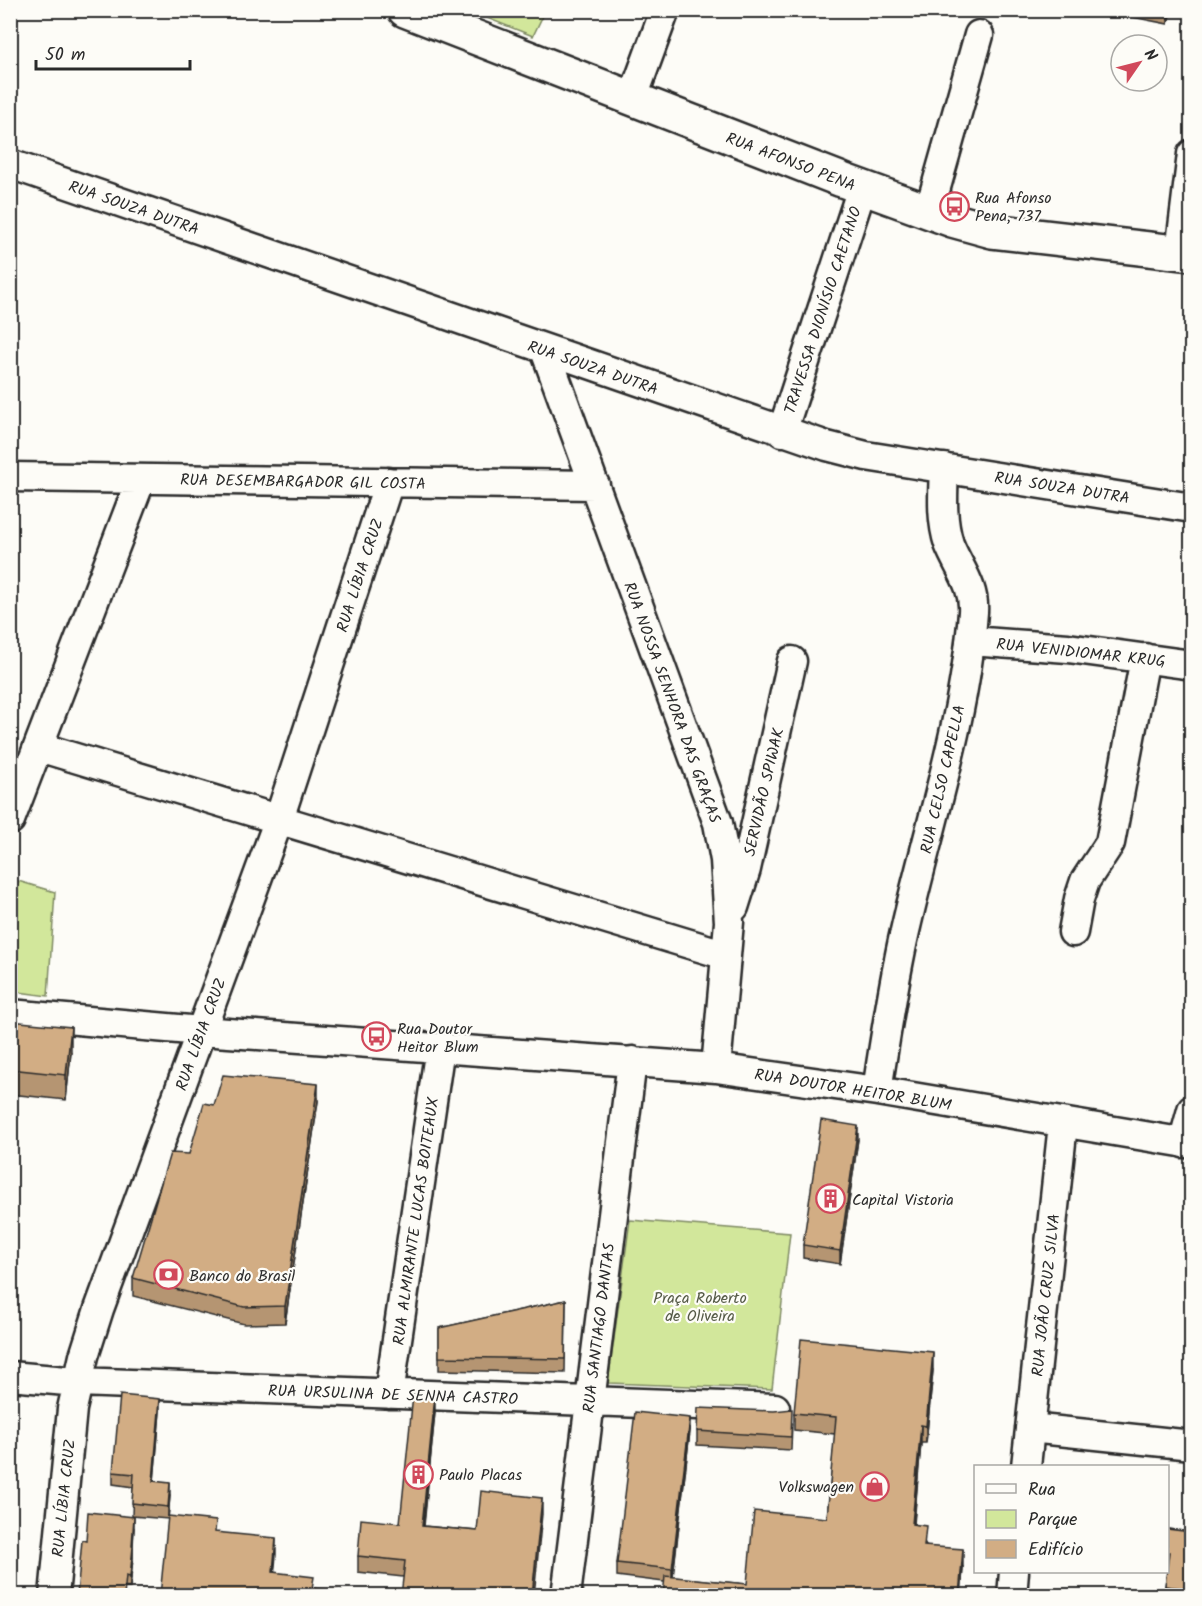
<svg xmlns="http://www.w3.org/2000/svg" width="1202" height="1606" viewBox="0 0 1202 1606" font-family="Kalam,sans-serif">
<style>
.green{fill:#d2e79b;stroke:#7e8963;stroke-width:1.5}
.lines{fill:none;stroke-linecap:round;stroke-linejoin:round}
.minor-casing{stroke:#2b2b2b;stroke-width:33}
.major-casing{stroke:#2b2b2b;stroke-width:38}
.minor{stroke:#fdfcf7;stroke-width:28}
.major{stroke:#fdfcf7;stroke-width:33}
.wall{fill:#b59572;stroke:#2b2b2b;stroke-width:1.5}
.shaded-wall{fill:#93795c;stroke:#2b2b2b;stroke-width:1.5}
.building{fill:#d2ad84;stroke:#2b2b2b;stroke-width:1.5}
.labels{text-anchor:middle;stroke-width:4.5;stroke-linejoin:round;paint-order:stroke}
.street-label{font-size:16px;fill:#2b2b2b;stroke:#fdfcf7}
.poi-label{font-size:16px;fill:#2b2b2b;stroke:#fdfcf7;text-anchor:start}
.park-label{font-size:16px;fill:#555a47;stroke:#fdfcf7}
</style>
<rect width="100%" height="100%" fill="#fdfcf7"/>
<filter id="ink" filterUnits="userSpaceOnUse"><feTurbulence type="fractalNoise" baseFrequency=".0167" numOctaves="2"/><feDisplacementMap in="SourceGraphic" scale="12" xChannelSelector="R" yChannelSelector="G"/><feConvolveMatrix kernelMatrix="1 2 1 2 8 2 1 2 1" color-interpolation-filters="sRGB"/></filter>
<g filter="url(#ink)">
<path class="green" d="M 469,11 L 545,10 L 545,11 L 533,36 Z
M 18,881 L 55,892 L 48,996 L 11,991 L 11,922 Z
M 630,1220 L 790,1233 L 772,1389 L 608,1383 Z"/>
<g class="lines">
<defs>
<path id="minor" d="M 632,100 L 665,10
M 10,164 L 827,446 L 866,456 L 1192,508
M 929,212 L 979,35
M 1180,252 L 1192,154
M 545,350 L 718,823 L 725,860 L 729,922 L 716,1068
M 782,432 L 862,188
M 10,477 L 595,485
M 970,641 L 1068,648 L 1192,665
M 39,747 L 726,955
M 10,820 L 141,479
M 734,907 L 746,869 L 792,661
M 1073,932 L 1079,899 L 1085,881 L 1110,843 L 1145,658
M 10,1014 L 201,1031 L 716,1068 L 877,1091 L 1192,1144
M 877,1091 C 885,1038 893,984 905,931 C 929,826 965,719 973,612 C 975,586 958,567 949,544 C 941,520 943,494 944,468
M 1183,1143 L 1192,1110
M 10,1376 L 78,1382 L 775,1408
M 389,1394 L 440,1047
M 1030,1428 L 1192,1445
M 1026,1466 L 1063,1124
M 54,1596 L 72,1409 L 84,1356 L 99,1309 L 279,819 L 389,482
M 566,1596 L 632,1061
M 1012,1596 L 1014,1572"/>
<path id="major" d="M 405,10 L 842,180 L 952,220 L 992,231 L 1192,254"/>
</defs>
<use href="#minor" class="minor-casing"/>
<use href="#major" class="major-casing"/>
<use href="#minor" class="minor"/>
<use href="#major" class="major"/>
</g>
<path class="wall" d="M 1097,10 L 1171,10 L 1168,24 Z
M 10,1021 L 71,1052 L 66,1100 L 10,1094 Z
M 318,1101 L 285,1323 L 244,1324 L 133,1296 L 133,1278 L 189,1154 L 214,1105 Z
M 858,1139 L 840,1264 L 803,1258 L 803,1245 Z
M 566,1300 L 565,1373 L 439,1370 L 439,1328 Z
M 933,1370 L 926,1443 L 921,1443 L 914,1524 L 926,1546 L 963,1567 L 961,1596 L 664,1582 L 617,1576 L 617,1563 L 690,1431 L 673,1577 L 747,1584 L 827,1518 L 835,1434 L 794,1430 L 794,1413 Z
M 160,1411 L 154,1481 L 170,1495 L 168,1519 L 132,1516 L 133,1487 L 113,1484 L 113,1472 Z
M 435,1412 L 424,1526 L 477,1531 L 542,1514 L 403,1577 L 358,1572 L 358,1556 L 400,1523 Z
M 792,1423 L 791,1450 L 697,1445 L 697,1431 Z
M 134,1528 L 133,1547 L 133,1558 L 130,1588 L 126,1588 L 86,1541 Z
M 1167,1529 L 1191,1532 L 1191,1596 L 1165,1596 L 1165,1586 L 1167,1572 Z"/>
<path class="shaded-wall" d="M 1171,10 L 1168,24 L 1168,11 Z
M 71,1027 L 71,1052 L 66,1100 L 66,1075 Z
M 318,1084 L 318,1101 L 285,1323 L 285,1306 Z
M 858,1126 L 858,1139 L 840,1264 L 840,1251 Z
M 933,1352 L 933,1370 L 926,1443 L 926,1426 Z
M 435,1396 L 435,1412 L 422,1542 L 422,1526 Z
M 160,1399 L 160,1411 L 153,1493 L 153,1481 Z
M 690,1418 L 690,1431 L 672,1583 L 672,1569 Z
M 921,1425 L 921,1443 L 912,1542 L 912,1524 Z
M 170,1483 L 170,1495 L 168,1519 L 168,1507 Z
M 542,1498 L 542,1514 L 534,1596 L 532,1596 Z
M 134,1517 L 134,1528 L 132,1557 L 132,1546 Z
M 276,1538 L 276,1555 L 273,1589 L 273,1572 Z
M 133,1547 L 133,1558 L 130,1588 L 130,1577 Z
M 963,1549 L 963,1567 L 961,1596 L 959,1596 Z"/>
<path class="building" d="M 10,1021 L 71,1027 L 66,1075 L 10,1069 Z
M 223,1075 L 318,1084 L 285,1306 L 244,1307 L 133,1278 L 170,1153 L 189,1154 L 204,1103 L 214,1105 Z
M 821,1120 L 858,1126 L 840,1251 L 803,1245 Z
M 566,1300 L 565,1359 L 439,1357 L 439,1328 Z
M 801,1339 L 933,1352 L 926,1426 L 921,1425 L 912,1524 L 926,1526 L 924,1546 L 963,1549 L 959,1596 L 663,1596 L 665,1576 L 747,1584 L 754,1511 L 827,1518 L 836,1417 L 794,1413 Z
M 120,1395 L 160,1399 L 153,1481 L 170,1483 L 168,1507 L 132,1503 L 134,1474 L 113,1472 Z
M 413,1395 L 435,1396 L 422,1526 L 477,1531 L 481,1491 L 542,1498 L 532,1596 L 401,1596 L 405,1561 L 358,1556 L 361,1519 L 400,1523 Z
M 698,1408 L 774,1411 L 792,1409 L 791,1437 L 697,1431 Z
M 635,1412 L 690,1418 L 672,1569 L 617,1563 Z
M 88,1512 L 134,1517 L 132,1546 L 133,1547 L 130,1577 L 126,1576 L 124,1596 L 77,1596 L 82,1540 L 86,1541 Z
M 168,1516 L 216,1521 L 215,1532 L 276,1538 L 273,1572 L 314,1577 L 312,1588 L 342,1592 L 342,1596 L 160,1596 Z
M 1167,1529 L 1191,1532 L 1191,1589 L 1165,1586 L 1169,1552 L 1167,1552 Z"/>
</g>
<defs>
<symbol id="bus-ring" viewBox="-11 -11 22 22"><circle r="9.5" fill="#fdfcf7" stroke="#d1495b" stroke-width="1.5"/><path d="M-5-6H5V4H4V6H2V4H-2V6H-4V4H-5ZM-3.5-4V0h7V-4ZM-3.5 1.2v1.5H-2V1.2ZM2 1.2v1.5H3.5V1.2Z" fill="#d1495b"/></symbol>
<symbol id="building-ring" viewBox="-11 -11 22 22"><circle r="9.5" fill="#fdfcf7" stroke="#d1495b" stroke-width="1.5"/><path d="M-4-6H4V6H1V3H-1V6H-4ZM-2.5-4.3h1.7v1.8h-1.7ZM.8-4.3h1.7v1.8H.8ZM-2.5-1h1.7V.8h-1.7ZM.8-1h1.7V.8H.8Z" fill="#d1495b"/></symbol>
<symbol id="bank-ring" viewBox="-11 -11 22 22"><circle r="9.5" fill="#fdfcf7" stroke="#d1495b" stroke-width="1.5"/><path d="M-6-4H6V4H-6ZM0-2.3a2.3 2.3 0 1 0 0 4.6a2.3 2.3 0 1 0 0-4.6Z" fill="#d1495b"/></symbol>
<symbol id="shop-ring" viewBox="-11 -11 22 22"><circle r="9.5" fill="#fdfcf7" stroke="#d1495b" stroke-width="1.5"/><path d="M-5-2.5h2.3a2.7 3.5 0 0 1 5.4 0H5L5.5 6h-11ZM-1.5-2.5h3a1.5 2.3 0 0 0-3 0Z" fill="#d1495b"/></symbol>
</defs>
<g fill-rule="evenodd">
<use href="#bus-ring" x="938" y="190" width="33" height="33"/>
<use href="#bus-ring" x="360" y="1020" width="33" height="33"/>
<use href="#building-ring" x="814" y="1182" width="33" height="33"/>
<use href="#bank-ring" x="152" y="1258" width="33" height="33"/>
<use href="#building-ring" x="402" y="1458" width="33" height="33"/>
<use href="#shop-ring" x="858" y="1470" width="33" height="33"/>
</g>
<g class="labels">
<g class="street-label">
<text transform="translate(791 161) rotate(21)" y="6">RUA AFONSO PENA</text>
<text transform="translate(134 207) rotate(19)" y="6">RUA SOUZA DUTRA</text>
<text transform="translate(822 310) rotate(-72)" y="6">TRAVESSA DIONÍSIO CAETANO</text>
<text transform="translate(593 367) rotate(19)" y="6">RUA SOUZA DUTRA</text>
<text transform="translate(303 481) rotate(1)" y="6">RUA DESEMBARGADOR GIL COSTA</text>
<text transform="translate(1062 487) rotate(9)" y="6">RUA SOUZA DUTRA</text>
<text transform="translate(359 575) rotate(-72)" y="6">RUA LÍBIA CRUZ</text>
<text transform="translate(1081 652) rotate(6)" y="6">RUA VENIDIOMAR KRUG</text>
<text transform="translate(673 702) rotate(70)" y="6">RUA NOSSA SENHORA DAS GRAÇAS</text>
<text transform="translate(942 779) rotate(-77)" y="6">RUA CELSO CAPELLA</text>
<text transform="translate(763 792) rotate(-77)" y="6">SERVIDÃO SPIWAK</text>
<text transform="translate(200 1034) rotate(-70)" y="6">RUA LÍBIA CRUZ</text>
<text transform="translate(853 1089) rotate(9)" y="6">RUA DOUTOR HEITOR BLUM</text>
<text transform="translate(415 1221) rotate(-82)" y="6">RUA ALMIRANTE LUCAS BOITEAUX</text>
<text transform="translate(1045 1295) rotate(-84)" y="6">RUA JOÃO CRUZ SILVA</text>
<text transform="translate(598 1328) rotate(-83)" y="6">RUA SANTIAGO DANTAS</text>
<text transform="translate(393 1394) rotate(2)" y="6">RUA URSULINA DE SENNA CASTRO</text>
<text transform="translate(63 1498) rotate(-84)" y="6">RUA LÍBIA CRUZ</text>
</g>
<g class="poi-label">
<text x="975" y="203">Rua Afonso<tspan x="975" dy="18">Pena, 737</tspan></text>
<text x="397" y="1034">Rua Doutor<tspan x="397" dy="18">Heitor Blum</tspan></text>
<text x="852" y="1205">Capital Vistoria</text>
<text x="189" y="1281">Banco do Brasil</text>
<text x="439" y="1480">Paulo Placas</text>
<text x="854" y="1492" text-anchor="end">Volkswagen</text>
</g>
<g class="park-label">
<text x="700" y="1303">Praça Roberto<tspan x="700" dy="18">de Oliveira</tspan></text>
</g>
</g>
<rect width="1202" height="1606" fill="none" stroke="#fdfcf7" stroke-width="36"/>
<rect x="18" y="18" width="1166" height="1570" fill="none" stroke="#2b2b2b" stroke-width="2" filter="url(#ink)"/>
<rect x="974" y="1465" width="195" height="108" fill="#fdfcf7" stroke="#a9a8a5" stroke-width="1.5"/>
<rect x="986" y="1484" width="30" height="9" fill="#fdfcf7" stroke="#a9a8a5" stroke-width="1.5"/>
<text x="1028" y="1495" font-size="18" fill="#2b2b2b">Rua</text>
<rect x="986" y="1510" width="30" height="18" fill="#d2e79b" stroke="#a9a8a5" stroke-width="1.5"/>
<text x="1028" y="1525" font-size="18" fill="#2b2b2b">Parque</text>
<rect x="986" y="1540" width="30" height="18" fill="#d2ad84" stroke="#a9a8a5" stroke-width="1.5"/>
<text x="1028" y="1555" font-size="18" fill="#2b2b2b">Edifício</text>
<g transform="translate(1139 63) rotate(55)"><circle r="28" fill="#fdfcf7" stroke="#a9a8a5" stroke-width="1.5"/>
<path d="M0-4.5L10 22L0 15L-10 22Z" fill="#d1495b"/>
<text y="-9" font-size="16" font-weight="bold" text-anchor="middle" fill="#2b2b2b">N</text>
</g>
<path d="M36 60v9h154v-9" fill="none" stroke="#2b2b2b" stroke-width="3"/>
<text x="45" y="60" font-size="18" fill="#2b2b2b" stroke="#fdfcf7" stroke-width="4.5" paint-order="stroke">50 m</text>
</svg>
